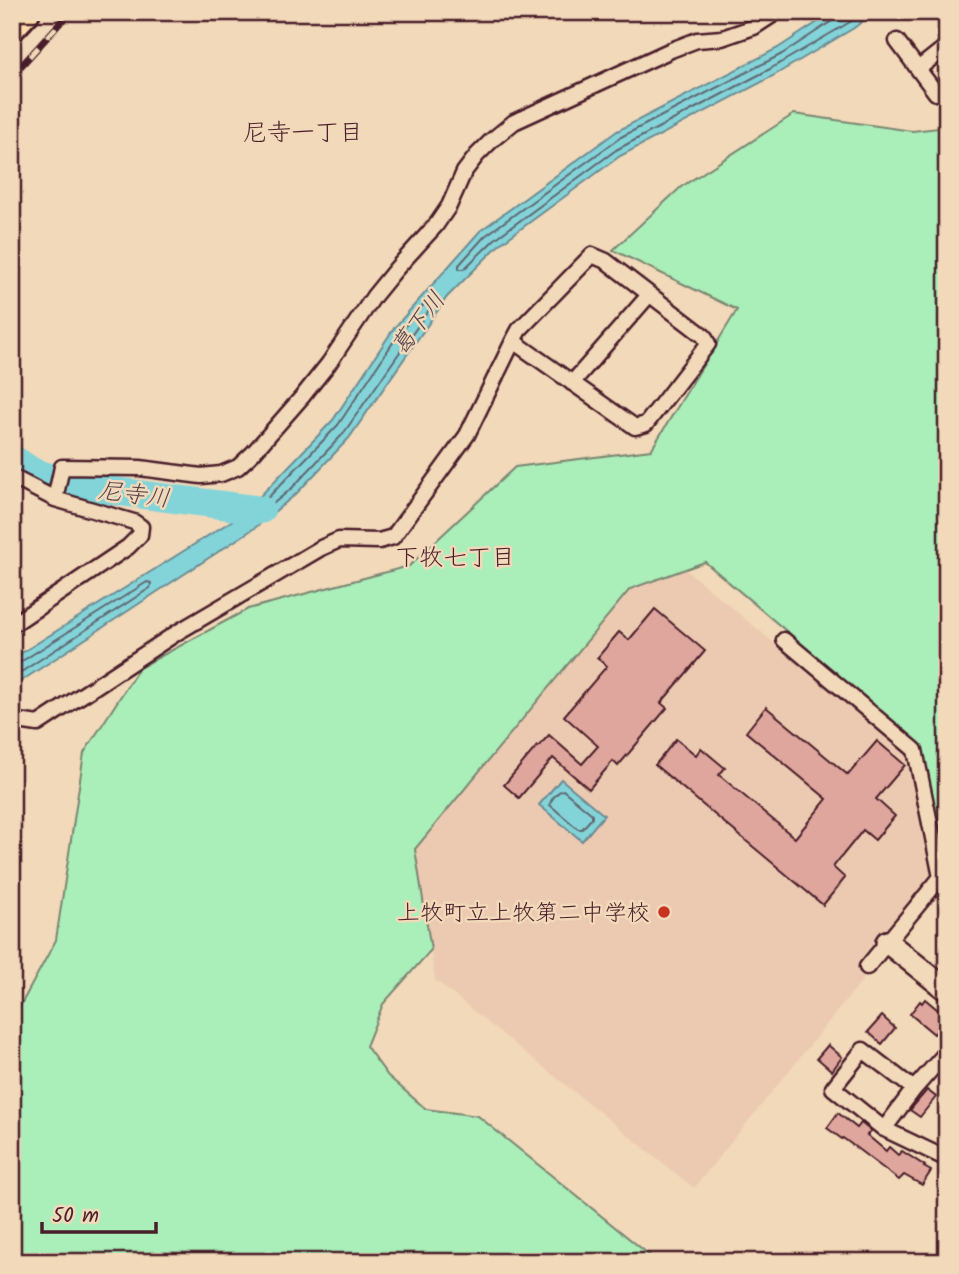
<svg xmlns="http://www.w3.org/2000/svg" width="959" height="1274" viewBox="0 0 959 1274" font-family="Kalam,'Klee One',sans-serif">
<style>
.built{fill:#eccab1}
.green{fill:#aaeeb9;stroke:#7a8672;stroke-width:2}
.water{fill:#83d4d9;stroke:#6c8c93;stroke-width:2}
.lines{fill:none;stroke-linecap:round;stroke-linejoin:round}
.shore{stroke:#616771;stroke-width:2}
.river{stroke:#83d4d9;stroke-width:28}
.building{fill:#dfa69d;stroke:#4a1f2b;stroke-width:2}
.street-casing{stroke:#4a1f2b;stroke-width:19}
.secondary-casing{stroke:#4a1f2b;stroke-width:26}
.highway-casing{stroke:#4a1f2b;stroke-width:32}
.street{stroke:#f1d9b9;stroke-width:14}
.secondary{stroke:#f1d9b9;stroke-width:21}
.highway{stroke:#faddab;stroke-width:26}
.rail-casing{stroke:#4a1f2b;stroke-width:7}
.rail{stroke:#f1d9b9;stroke-width:4.5;stroke-dasharray:13;stroke-linecap:butt}
.poi-dot{fill:#c8321e;stroke:#f1d9b9;stroke-width:2.5}
.labels{text-anchor:middle;stroke-width:5;stroke-linejoin:round;paint-order:stroke}
.poi-label{font-size:23px;fill:#4a1f2b;stroke:#f1d9b9;text-anchor:end}
.neighbourhood-label{font-size:24px;fill:#4a1f2b;stroke:#f1d9b9}
.water-label{font-size:24px;font-style:italic;fill:#55434e;stroke:#f1d9b9}
</style>
<rect width="100%" height="100%" fill="#f1d9b9"/>
<filter id="ink" filterUnits="userSpaceOnUse"><feTurbulence type="fractalNoise" baseFrequency=".0143" numOctaves="2"/><feDisplacementMap in="SourceGraphic" scale="14" xChannelSelector="R" yChannelSelector="G"/><feConvolveMatrix kernelMatrix="1 2 1 2 8 2 1 2 1" color-interpolation-filters="sRGB"/></filter>
<g filter="url(#ink)">
<path class="built" d="M 685,569 L 907,753 L 935,874 L 869,972 L 694,1188 L 435,980 L 415,849 L 630,588 Z"/>
<path class="green" d="M 794,114 L 912,131 L 947,127 L 947,874 L 918,743 L 705,562 L 630,589 L 415,849 L 431,950 L 383,1004 L 366,1046 L 388,1076 L 426,1109 L 478,1116 L 652,1257 L 671,1262 L 12,1262 L 12,1021 L 56,940 L 84,753 L 139,668 L 248,609 L 409,566 L 515,467 L 651,450 L 737,310 L 613,250 L 681,187 Z"/>
<path class="water" d="M 833,12 L 874,12 L 854,28 L 773,76 L 620,156 L 500,244 L 447,297 L 349,438 L 296,494 L 256,527 L 12,687 L 12,659 L 244,513 L 333,420 L 394,328 L 480,231 L 617,131 L 778,48 Z
M 561,779 L 604,815 L 582,841 L 539,805 Z"/>
<g class="lines">
<path class="shore" d="M 836,12 L 836,17 L 832,21 L 782,54 L 621,137 L 485,236 L 459,265 L 459,269 L 464,269 L 495,239 L 616,150 L 770,69 L 850,22 L 863,12
M 429,301 L 432,303 L 431,307 L 343,434 L 291,489 L 263,512 L 259,512 L 259,507 L 338,425 L 400,332 L 426,302 Z
M 12,664 L 19,663 L 147,582 L 151,583 L 150,588 L 12,678
M 563,790 L 592,814 L 592,818 L 582,829 L 578,829 L 550,805 C 550,800 558,791 563,790 Z"/>
<path class="river" d="M 12,458 L 33,472 L 82,487 L 261,510"/>
</g>
<path class="building" d="M 655,609 L 705,651 L 661,703 L 667,708 L 618,766 L 613,761 L 589,789 L 553,758 L 519,798 L 504,785 L 537,746 L 538,747 L 549,735 L 582,764 L 598,746 L 564,716 L 607,666 L 597,658 L 619,632 L 629,640 Z
M 766,707 L 848,775 L 877,741 L 905,765 L 876,799 L 895,816 L 875,840 L 863,830 L 833,867 L 845,878 L 823,905 L 655,765 L 676,739 L 696,755 L 701,748 L 725,768 L 719,775 L 795,838 L 827,799 L 746,732 Z
M 925,999 L 944,1015 L 942,1018 L 945,1021 L 934,1034 L 910,1014 L 920,1001 L 922,1003 Z
M 882,1016 L 895,1028 L 882,1044 L 868,1032 Z
M 828,1045 L 842,1057 L 832,1071 L 817,1058 Z
M 927,1090 L 936,1097 L 920,1117 L 910,1110 Z
M 838,1113 L 857,1128 L 861,1123 L 871,1131 L 867,1135 L 886,1151 L 889,1147 L 898,1155 L 902,1151 L 925,1166 L 924,1167 L 931,1171 L 922,1185 L 904,1175 L 899,1180 L 843,1138 L 842,1139 L 827,1128 Z"/>
<g class="lines">
<defs>
<path id="street" d="M 897,41 L 936,93
M 918,69 L 947,46
M 572,383 L 649,295
M 12,477 L 55,499 L 134,522 L 141,527 L 140,535 L 128,547 L 12,625
M 55,499 L 62,467 L 140,468 L 201,476 L 221,474 L 238,467 L 253,453 L 302,397 L 329,363 L 374,296 L 396,269 L 436,225 L 449,206 L 464,172 L 477,155 L 492,140 L 514,122 L 671,50 L 697,40 L 722,38 L 754,27 L 777,12
M 784,640 L 915,750 L 941,877 L 867,967
M 12,725 L 18,721 L 38,724 L 178,632 L 321,548 L 339,540 L 379,541 L 393,537 L 467,435 L 513,341 L 519,330 L 592,255 L 606,261 L 704,336 L 708,344 L 646,424 L 635,427 L 513,341
M 914,1089 L 863,1050 L 833,1088 L 884,1129 L 947,1159
M 884,1129 L 914,1089 L 944,1055 L 947,1057"/>
<path id="secondary" d="M 887,942 L 947,990"/>
<path id="highway" d="M 12,27 L 26,12"/>
</defs>
<use href="#street" class="street-casing"/>
<use href="#secondary" class="secondary-casing"/>
<use href="#highway" class="highway-casing"/>
<use href="#street" class="street"/>
<use href="#secondary" class="secondary"/>
<use href="#highway" class="highway"/>
<defs>
<path id="rail" d="M 12,76 L 70,12"/>
</defs>
<use href="#rail" class="rail-casing"/>
<use href="#rail" class="rail"/>
</g>
</g>
<circle class="poi-dot" cx="664" cy="912" r="7"/>
<g class="labels">
<g class="poi-label">
<text x="650" y="920">上牧町立上牧第二中学校</text>
</g>
<g class="neighbourhood-label">
<text x="303" y="140">尼寺一丁目</text>
<text x="455" y="565">下牧七丁目</text>
</g>
<g class="water-label">
<text transform="translate(418 323) rotate(-53)" y="8">葛下川</text>
<text transform="translate(134 494) rotate(7)" y="8">尼寺川</text>
</g>
</g>
<rect width="959" height="1274" fill="none" stroke="#f1d9b9" stroke-width="42"/>
<rect x="21" y="21" width="917" height="1232" fill="none" stroke="#4a1f2b" stroke-width="2.5" filter="url(#ink)"/>
<path d="M42 1222v10h114v-10" fill="none" stroke="#4a1f2b" stroke-width="3.5"/>
<text x="52" y="1222" font-size="21" fill="#4a1f2b" stroke="#f1d9b9" stroke-width="5" paint-order="stroke">50 m</text>
</svg>
